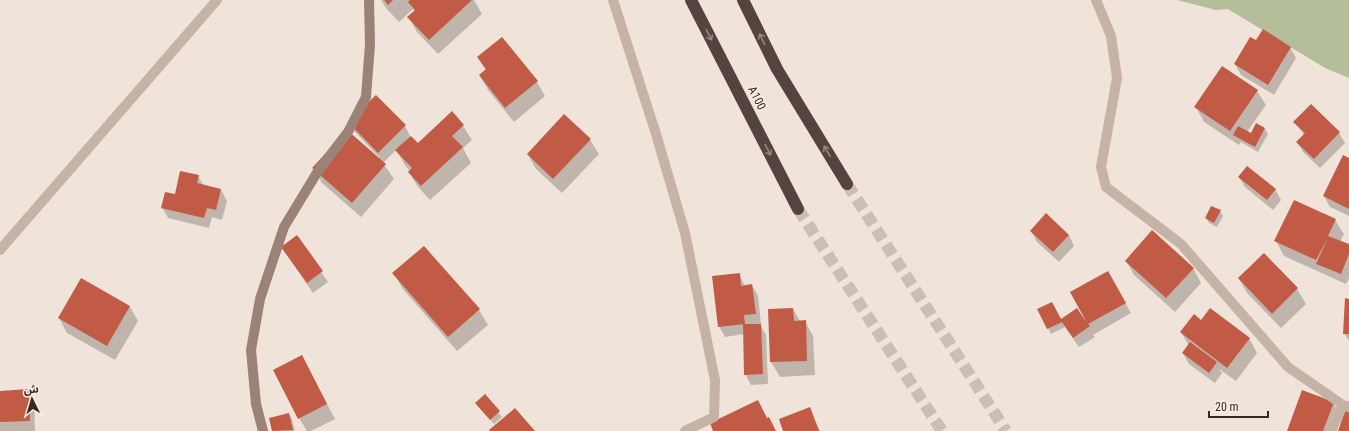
<svg xmlns="http://www.w3.org/2000/svg" width="1349" height="431" viewBox="0 0 1349 431" font-family="'Roboto Condensed','Noto Sans Arabic',sans-serif">
<style>
.green{fill:#b4be9a}
.shadow{fill:#0003}
.building{fill:#c15b46}
.lines{fill:none;stroke-linecap:round;stroke-linejoin:round}
.highway-tunnel{stroke:#cabeb5;stroke-width:12;stroke-dasharray:12 6;stroke-linecap:butt}
.street{stroke:#c7b3a6;stroke-width:10}
.secondary{stroke:#9b8277;stroke-width:10}
.highway{stroke:#54433e;stroke-width:12}
.oneway{stroke:#968781}
.labels{text-anchor:middle;stroke-width:3;stroke-linejoin:round;paint-order:stroke}
.street-label{font-size:12px;fill:#332a26;stroke:#f8eee5}
</style>
<rect width="100%" height="100%" fill="#f0e3d9"/>
<path class="green" d="M 1177,0 L 1349,0 L 1349,78 L 1325,68 L 1228,9 L 1216,10 Z"/>
<path class="shadow" d="M 381,0 L 474,0 L 482,14 L 438,54 L 417,32 L 409,18 L 415,12 L 413,9 L 399,22 L 386,8 Z
M 1290,47 L 1296,58 L 1274,95 L 1241,75 L 1235,64 Z
M 478,57 L 537,82 L 545,96 L 514,122 L 488,90 L 480,76 L 486,71 Z
M 1257,91 L 1266,105 L 1247,132 L 1251,134 L 1265,129 L 1268,134 L 1258,152 L 1241,142 L 1239,145 L 1204,122 L 1196,107 Z
M 1311,105 L 1339,133 L 1345,143 L 1320,168 L 1303,152 L 1297,142 L 1304,135 L 1295,122 Z
M 349,122 L 405,126 L 410,136 L 418,144 L 463,126 L 472,140 L 463,148 L 471,163 L 430,200 L 418,187 L 409,172 L 410,171 L 405,165 L 396,150 L 383,163 L 394,179 L 361,217 L 322,183 L 314,168 L 380,158 L 355,132 Z
M 590,140 L 599,154 L 562,193 L 536,169 L 528,155 Z
M 1349,159 L 1349,216 L 1330,207 L 1324,196 Z
M 198,176 L 204,186 L 221,190 L 227,201 L 222,220 L 212,217 L 209,228 L 168,218 L 162,207 Z
M 1239,177 L 1275,189 L 1281,200 L 1273,210 L 1245,187 Z
M 1220,211 L 1223,216 L 1217,227 L 1209,223 L 1206,218 Z
M 1335,220 L 1344,234 L 1340,242 L 1349,246 L 1349,278 L 1346,284 L 1284,256 L 1276,241 Z
M 1031,231 L 1069,235 L 1074,246 L 1059,262 L 1037,242 Z
M 297,237 L 328,282 L 313,293 L 282,248 Z
M 424,247 L 479,310 L 488,325 L 457,351 L 402,288 L 394,273 Z
M 1264,255 L 1297,289 L 1306,304 L 1281,328 L 1247,293 L 1239,279 Z
M 1126,261 L 1193,268 L 1201,283 L 1175,312 L 1134,275 Z
M 1107,272 L 1131,313 L 1093,335 L 1095,337 L 1079,347 L 1065,327 L 1051,334 L 1039,310 L 1060,320 L 1077,309 L 1087,323 Z
M 739,274 L 745,286 L 752,285 L 758,296 L 761,324 L 760,324 L 766,335 L 768,384 L 751,385 L 745,374 L 744,334 L 725,337 L 719,326 Z
M 82,279 L 130,307 L 138,321 L 115,360 L 67,333 L 59,318 Z
M 1349,300 L 1349,341 L 1344,333 Z
M 793,309 L 800,321 L 805,321 L 813,336 L 815,375 L 780,377 L 771,362 Z
M 1201,321 L 1249,338 L 1257,353 L 1236,381 L 1219,369 L 1222,373 L 1215,383 L 1189,364 L 1183,353 L 1189,346 L 1181,332 Z
M 302,356 L 335,419 L 311,431 L 307,431 L 299,418 Z
M 28,390 L 34,401 L 35,431 L 0,431 L 0,392 Z
M 485,396 L 502,417 L 494,424 L 476,403 Z
M 1333,403 L 1339,413 L 1332,431 L 1288,431 Z
M 810,409 L 820,431 L 784,431 Z
M 289,414 L 292,419 L 295,431 L 273,431 L 270,419 Z"/>
<path class="building" d="M 384,0 L 393,0 L 388,5 Z
M 410,0 L 472,0 L 429,40 L 407,17 L 415,10 L 408,2 Z
M 1263,29 L 1291,47 L 1268,85 L 1234,64 L 1250,37 L 1256,40 Z
M 502,37 L 538,81 L 505,108 L 479,75 L 486,69 L 477,57 Z
M 1222,66 L 1258,90 L 1230,131 L 1194,107 Z
M 376,95 L 406,125 L 378,153 L 348,122 Z
M 1311,104 L 1340,132 L 1314,159 L 1296,142 L 1305,133 L 1293,122 Z
M 452,111 L 464,125 L 452,136 L 463,147 L 421,186 L 408,172 L 412,168 L 395,150 L 411,136 L 418,143 Z
M 564,114 L 591,139 L 553,179 L 527,154 Z
M 1256,123 L 1265,128 L 1255,147 L 1233,135 L 1238,126 L 1251,133 Z
M 347,130 L 386,164 L 352,203 L 312,168 Z
M 1343,155 L 1349,158 L 1349,209 L 1323,196 Z
M 1247,166 L 1276,189 L 1267,200 L 1238,177 Z
M 180,171 L 199,175 L 197,183 L 221,189 L 216,210 L 207,208 L 204,218 L 161,208 L 165,192 L 175,194 Z
M 1294,200 L 1336,219 L 1328,236 L 1349,244 L 1349,254 L 1341,274 L 1316,264 L 1328,238 L 1316,260 L 1274,241 Z
M 1211,206 L 1221,210 L 1214,223 L 1205,218 Z
M 1046,213 L 1069,235 L 1053,252 L 1030,231 Z
M 1152,230 L 1194,268 L 1166,298 L 1125,261 Z
M 297,235 L 323,271 L 307,283 L 281,247 Z
M 424,246 L 480,309 L 448,337 L 392,273 Z
M 1264,253 L 1298,288 L 1272,314 L 1238,278 Z
M 1108,271 L 1126,303 L 1088,324 L 1090,326 L 1073,338 L 1062,322 L 1047,329 L 1037,309 L 1052,302 L 1061,319 L 1077,308 L 1087,323 L 1070,292 Z
M 740,273 L 741,286 L 752,284 L 756,314 L 744,315 L 745,324 L 718,327 L 712,276 Z
M 81,278 L 130,306 L 107,346 L 58,318 Z
M 1345,298 L 1349,299 L 1349,334 L 1343,334 Z
M 793,308 L 794,321 L 806,320 L 807,361 L 770,362 L 768,309 Z
M 1210,308 L 1250,338 L 1227,368 L 1180,332 L 1194,314 L 1201,320 Z
M 743,324 L 761,324 L 763,374 L 744,375 Z
M 1190,342 L 1217,362 L 1209,373 L 1182,353 Z
M 302,355 L 327,404 L 298,419 L 273,370 Z
M 29,389 L 30,421 L 0,422 L 0,391 Z
M 1302,390 L 1334,402 L 1323,431 L 1287,431 Z
M 485,394 L 500,411 L 490,420 L 475,403 Z
M 758,400 L 767,418 L 769,417 L 776,431 L 713,431 L 710,423 Z
M 810,407 L 819,431 L 783,431 L 779,419 Z
M 515,408 L 535,431 L 490,431 L 489,430 Z
M 1345,411 L 1349,412 L 1349,431 L 1338,431 Z
M 289,413 L 293,430 L 272,431 L 269,418 Z"/>
<g class="lines">
<path class="highway-tunnel" d="M 847,184 L 1006,431
M 798,209 L 942,431"/>
<path class="street" d="M 613,0 L 656,134 L 685,233 L 715,380 L 714,417 L 685,431
M 1096,0 L 1111,36 L 1117,78 L 1101,167 L 1106,187 L 1181,244 L 1288,367 L 1343,405 L 1349,407
M 0,250 L 217,0
M 1331,431 L 1343,405"/>
<path class="secondary" d="M 263,431 L 256,404 L 251,350 L 260,299 L 284,227 L 318,171 L 348,132 L 366,97 L 370,44 L 369,0"/>
<path class="highway" d="M 691,0 L 798,209
M 743,0 L 777,69 L 847,184"/>
</g>
<defs><path id="oneway-shaft" d="M-6 0H5M1.5-3L5.5 0L1.5 3" fill="none" stroke-width="1.6" stroke-linecap="round" stroke-linejoin="round"/></defs>
<g class="oneway">
<use href="#oneway-shaft" transform="translate(709 35) rotate(63)"/>
<use href="#oneway-shaft" transform="translate(762 39) rotate(-116)"/>
<use href="#oneway-shaft" transform="translate(768 150) rotate(63)"/>
<use href="#oneway-shaft" transform="translate(827 151) rotate(-121)"/>
</g>
<g class="labels">
<g class="street-label">
<text transform="translate(757 98) rotate(63)" y="4">A100</text>
</g>
</g>
<g transform="translate(32 399) rotate(355)" stroke="#f8eee5" stroke-width="3" paint-order="stroke">
<path d="M0-3L7 15L0 10L-7 15Z" fill="#332a26"/>
<text y="-6" font-size="11" font-weight="bold" text-anchor="middle" fill="#332a26">ش</text>
</g>
<path d="M1209 411v6h59v-6" fill="none" stroke="#332a26" stroke-width="2"/>
<text x="1215" y="411" font-size="12" fill="#332a26" stroke="#f8eee5" stroke-width="3" paint-order="stroke">20 m</text>
</svg>
